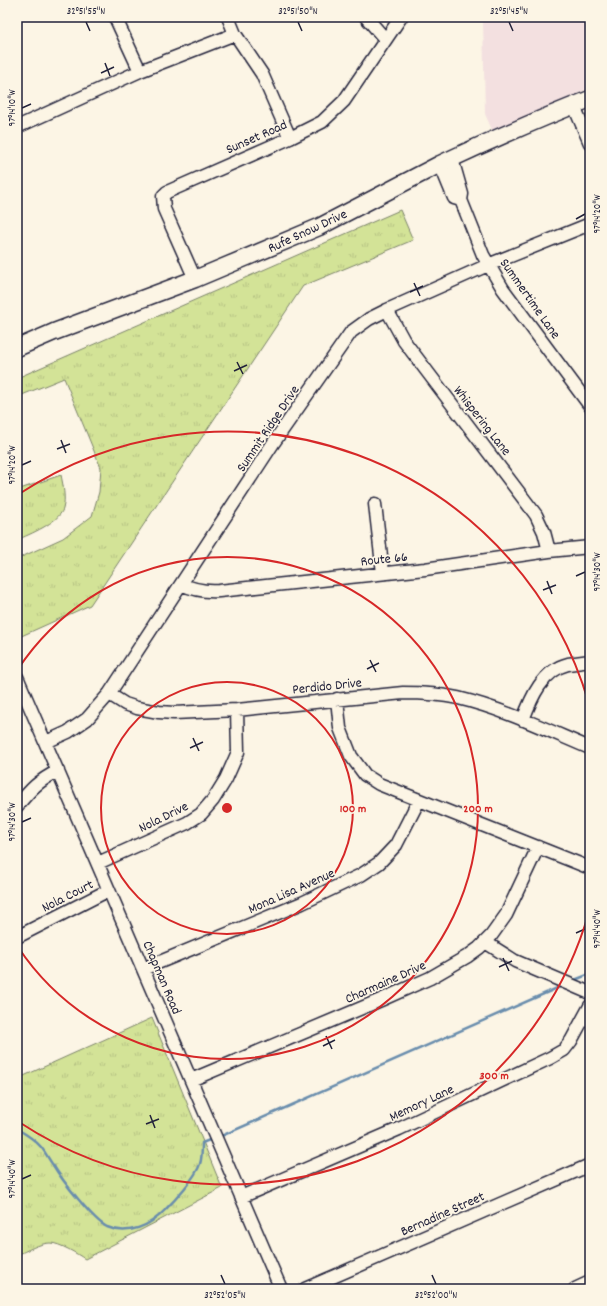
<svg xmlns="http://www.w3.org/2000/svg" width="607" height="1306" viewBox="0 0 607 1306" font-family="Dekko,sans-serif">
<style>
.built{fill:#f3e0e0}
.grass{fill:url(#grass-tufts);stroke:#7a8269}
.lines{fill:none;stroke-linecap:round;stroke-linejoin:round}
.stream{stroke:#698dad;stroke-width:2.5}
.minor-casing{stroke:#22223b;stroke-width:15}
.major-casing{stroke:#22223b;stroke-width:19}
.minor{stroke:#fcf5e5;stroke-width:12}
.major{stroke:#fcf5e5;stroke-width:16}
.ticks{fill:none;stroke:#22223b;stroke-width:1.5}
.ring{fill:none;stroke:#d62828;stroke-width:2}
.labels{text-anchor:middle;stroke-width:3.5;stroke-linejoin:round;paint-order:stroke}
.street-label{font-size:14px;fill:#22223b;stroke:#fcf5e5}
.centre{fill:#d62828;stroke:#fcf5e5;stroke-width:2}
.ring-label{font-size:12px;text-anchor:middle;font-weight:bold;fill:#d62828;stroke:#fcf5e5;stroke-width:3.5;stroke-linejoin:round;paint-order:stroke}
.neatline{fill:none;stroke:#22223b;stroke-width:1.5}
.ticks-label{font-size:10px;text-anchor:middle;fill:#22223b}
</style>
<defs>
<pattern id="grass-tufts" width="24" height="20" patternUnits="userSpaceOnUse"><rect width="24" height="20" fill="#d3e397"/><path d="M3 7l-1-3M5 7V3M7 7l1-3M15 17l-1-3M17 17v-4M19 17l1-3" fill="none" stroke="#b5c283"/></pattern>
</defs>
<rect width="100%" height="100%" fill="#fcf5e5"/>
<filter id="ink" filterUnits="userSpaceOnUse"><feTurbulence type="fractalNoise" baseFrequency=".025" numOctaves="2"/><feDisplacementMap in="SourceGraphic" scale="8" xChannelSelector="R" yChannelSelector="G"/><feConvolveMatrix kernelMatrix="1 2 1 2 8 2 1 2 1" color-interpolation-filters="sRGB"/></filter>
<g filter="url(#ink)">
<path class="built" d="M 485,17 L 590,17 L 590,88 L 493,132 L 485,114 L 483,19 Z"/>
<path class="grass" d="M 400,210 L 413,240 L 303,286 L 90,605 L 17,638 L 17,559 L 63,538 L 92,516 L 99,492 L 101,468 L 64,378 L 17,397 L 17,378 Z
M 61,475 C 63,485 66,498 63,509 C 58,523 30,534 17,540 L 17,490 Z
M 152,1018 L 222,1188 L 85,1259 C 77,1254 60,1243 50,1243 C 40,1243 26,1251 17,1255 L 17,1079 Z"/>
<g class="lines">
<path class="stream" d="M 572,981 L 590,974
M 17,1129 C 26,1134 35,1140 41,1147 C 46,1153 49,1160 53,1165 C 62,1180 93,1220 107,1227 C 128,1236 150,1226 165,1210 C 174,1201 196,1177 200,1164 C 202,1158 202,1150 202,1143 L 212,1139
M 219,1137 L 562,986"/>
<defs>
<path id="minor" d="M 115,17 L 140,71
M 228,17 L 235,34 L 262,74 L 290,138
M 366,17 L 385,39
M 574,106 L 590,143
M 17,127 L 140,71 L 235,34
M 452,159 L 462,194 L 461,200 L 483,255 L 503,289 L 590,406
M 440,164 L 454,198 L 461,200
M 195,279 L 164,209 L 163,196 L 167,192 L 290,138 L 322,122 L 344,101 L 401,17
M 387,310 L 404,341 L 536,515 L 544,532 L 549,551
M 375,504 L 383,573
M 181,584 C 194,590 205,592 219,591 L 425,569 L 549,551 L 590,547
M 17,677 L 281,1289
M 109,694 L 125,704 L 137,708 L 159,712 L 174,713 L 237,710 L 403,693 C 422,693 440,694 458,698 C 504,709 547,730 590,748
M 337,699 L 340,728 L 351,756 L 365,775 L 379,784 L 590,868
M 523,720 C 531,698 543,670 568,664 C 575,663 583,662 590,661
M 46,742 L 68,732 L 87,719 L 109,694 L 274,442 L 351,332 L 369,319 L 387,310 L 488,265 L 590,224
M 17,806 C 31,789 38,781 58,771
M 98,863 L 187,823 L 201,814 L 213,800 L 226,779 L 238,752 L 237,710
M 17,937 L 109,890
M 485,942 L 515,961 L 590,993
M 143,969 L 302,903 L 361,875 L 379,863 L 396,845 L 419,800
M 191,1080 L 383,999 L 430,978 L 468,956 L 479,948 L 491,936 L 506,915 L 538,847
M 241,1197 L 399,1129 L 550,1058 L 564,1050 L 571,1041 L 590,1006
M 305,1289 L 590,1165
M 575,1289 L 590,1282"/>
<path id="major" d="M 17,348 L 54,332 L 195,279 L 319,227 L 440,164 C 489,141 539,119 590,99"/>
</defs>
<use href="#minor" class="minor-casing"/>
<use href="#major" class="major-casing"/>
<use href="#minor" class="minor"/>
<use href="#major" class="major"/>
</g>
</g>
<path class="ticks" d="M 86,22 L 90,31M 298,22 L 302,31M 509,22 L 513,31M 105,63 L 110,76M 101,73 L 114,67M 22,108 L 31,104M 576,219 L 585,214M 414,283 L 420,296M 410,292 L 423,286M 237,362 L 243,374M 234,371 L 247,365M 61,440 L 66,453M 57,449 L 70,444M 22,465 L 31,461M 576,576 L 585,572M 547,581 L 552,594M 543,590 L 556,585M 370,660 L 376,672M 367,669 L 379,663M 193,738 L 199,751M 190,748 L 203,742M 22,822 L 31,818M 576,933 L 585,929M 503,958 L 509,971M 499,967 L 512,961M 326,1036 L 332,1049M 323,1046 L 335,1040M 150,1115 L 155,1128M 146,1124 L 159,1119M 22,1179 L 31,1175M 221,1275 L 225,1284M 432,1275 L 436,1284"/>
<g class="ring">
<circle cx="227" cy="808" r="126"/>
<path d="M18 669A251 251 0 1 1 18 947"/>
<path d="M589 912A377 377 0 0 1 19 1122M19 494A377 377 0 0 1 589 704"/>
</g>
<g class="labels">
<g class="street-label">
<text transform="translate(256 136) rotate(-24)" y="5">Sunset Road</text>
<text transform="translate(307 230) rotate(-25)" y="5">Rufe Snow Drive</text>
<text transform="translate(531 298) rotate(55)" y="5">Summertime Lane</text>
<text transform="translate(483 420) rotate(52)" y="5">Whispering Lane</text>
<text transform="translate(267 428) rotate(-56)" y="5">Summit Ridge Drive</text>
<text transform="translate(384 558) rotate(-6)" y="5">Route 66</text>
<text transform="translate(327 685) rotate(-6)" y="5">Perdido Drive</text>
<text transform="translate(163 816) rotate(-26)" y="5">Nola Drive</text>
<text transform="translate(291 890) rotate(-24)" y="5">Mona Lisa Avenue</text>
<text transform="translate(67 895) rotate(-27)" y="5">Nola Court</text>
<text transform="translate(163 977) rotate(67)" y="5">Chapman Road</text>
<text transform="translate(385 981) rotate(-24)" y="5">Charmaine Drive</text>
<text transform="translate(421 1102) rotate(-25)" y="5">Memory Lane</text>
<text transform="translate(442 1213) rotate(-24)" y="5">Bernadine Street</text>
</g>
</g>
<circle cx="227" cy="808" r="6" class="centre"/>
<g class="ring-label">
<text x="353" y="812">100 m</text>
<text x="478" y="812">200 m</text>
<text x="494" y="1079">300 m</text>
</g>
<rect width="607" height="1306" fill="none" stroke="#fcf5e5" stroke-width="44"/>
<rect x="22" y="22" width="563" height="1262" class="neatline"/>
<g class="ticks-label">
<text x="86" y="14">32°51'55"N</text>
<text x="298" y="14">32°51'50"N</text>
<text x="509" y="14">32°51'45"N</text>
<text transform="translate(11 108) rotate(-90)" y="4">97°14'10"W</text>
<text transform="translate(596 214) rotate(-90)" y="4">97°14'20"W</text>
<text transform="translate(11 465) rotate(-90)" y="4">97°14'20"W</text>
<text transform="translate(596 572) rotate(-90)" y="4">97°14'30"W</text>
<text transform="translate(11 822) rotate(-90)" y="4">97°14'30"W</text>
<text transform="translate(596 929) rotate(-90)" y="4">97°14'40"W</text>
<text transform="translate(11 1179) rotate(-90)" y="4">97°14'40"W</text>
<text x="225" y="1298">32°52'05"N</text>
<text x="436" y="1298">32°52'00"N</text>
</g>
</svg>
